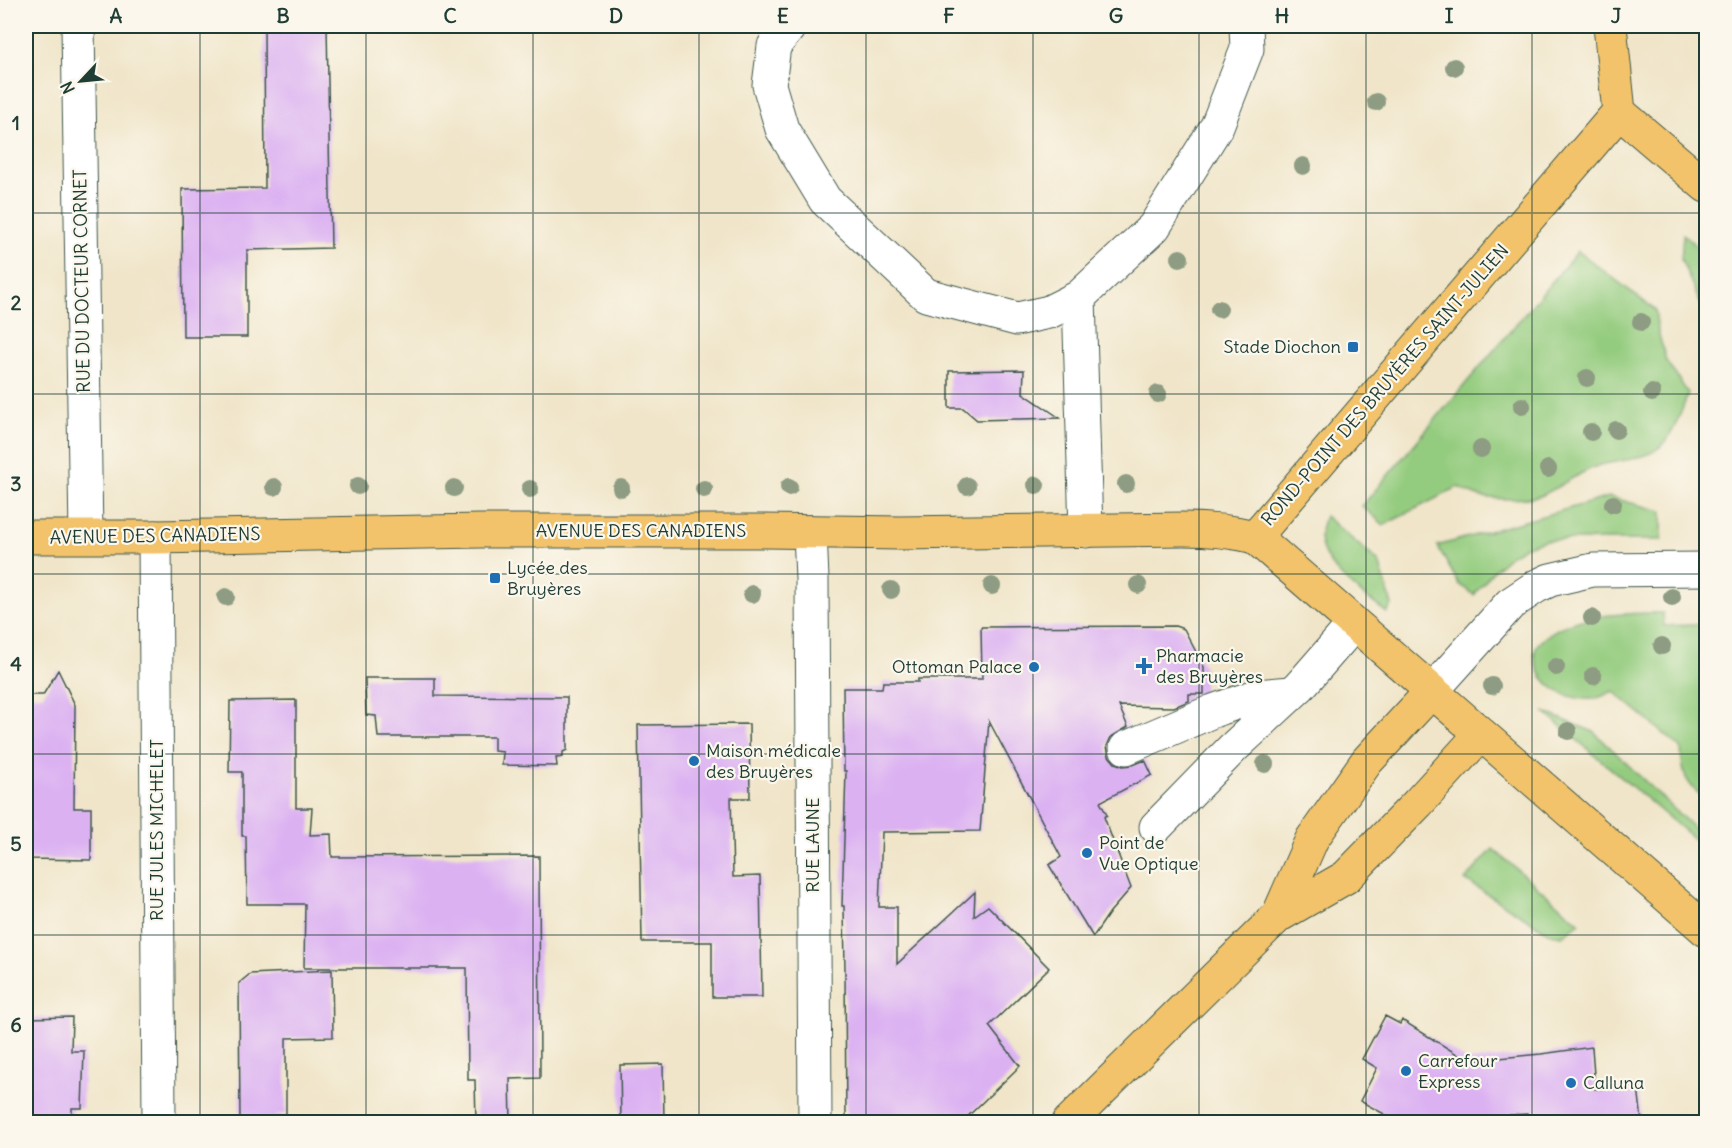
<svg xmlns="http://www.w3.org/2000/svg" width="1732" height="1148" viewBox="0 0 1732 1148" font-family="Delius,sans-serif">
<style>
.green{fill:#94cc7f;stroke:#5a845a;stroke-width:1.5}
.building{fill:#dbb1f2}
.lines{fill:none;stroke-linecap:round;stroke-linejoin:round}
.minor-casing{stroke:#3e564a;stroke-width:35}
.major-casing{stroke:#3e564a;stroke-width:35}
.minor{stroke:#fff;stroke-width:33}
.major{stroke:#f2c36a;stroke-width:33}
.tree{fill:#8d9c82}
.grid{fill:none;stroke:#1f3d34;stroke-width:1.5;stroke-opacity:0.55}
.poi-dot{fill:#1f6fb2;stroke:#fbf7ec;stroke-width:2}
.labels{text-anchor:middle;stroke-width:4.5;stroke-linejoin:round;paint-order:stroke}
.street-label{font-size:18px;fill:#1f3d34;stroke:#fbf7ec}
.poi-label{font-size:18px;fill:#1f3d34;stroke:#fbf7ec;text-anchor:start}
.neatline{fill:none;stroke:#1f3d34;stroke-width:2}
.grid-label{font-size:20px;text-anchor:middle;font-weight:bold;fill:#1f3d34}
</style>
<rect width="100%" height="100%" fill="#fbf7ec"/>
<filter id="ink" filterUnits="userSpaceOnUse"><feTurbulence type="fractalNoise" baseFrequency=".0167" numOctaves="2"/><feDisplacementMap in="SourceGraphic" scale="12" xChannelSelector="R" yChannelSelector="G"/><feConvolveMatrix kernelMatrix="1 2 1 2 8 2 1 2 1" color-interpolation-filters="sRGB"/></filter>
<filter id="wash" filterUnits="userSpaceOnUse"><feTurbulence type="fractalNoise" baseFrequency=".008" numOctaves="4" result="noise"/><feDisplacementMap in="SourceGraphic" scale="24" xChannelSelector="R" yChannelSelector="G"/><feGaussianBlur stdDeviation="1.35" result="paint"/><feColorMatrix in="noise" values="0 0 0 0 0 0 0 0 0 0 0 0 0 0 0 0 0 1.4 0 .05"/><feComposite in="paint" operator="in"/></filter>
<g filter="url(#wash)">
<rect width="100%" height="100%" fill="#f0e5c9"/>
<path class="green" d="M 1683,234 L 1706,254 L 1706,317 L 1681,259 Z
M 1578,251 L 1655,310 L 1658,331 L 1666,361 L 1688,393 C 1683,408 1675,431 1664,443 C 1648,461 1622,459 1600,465 C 1579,472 1563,485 1543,495 C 1530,500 1488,500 1475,495 C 1469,493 1464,489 1458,487 L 1384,525 L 1362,506 Z
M 1609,497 L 1662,511 L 1662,540 L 1545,540 L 1526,546 L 1511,555 L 1494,570 L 1474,595 L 1459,584 L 1437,546 Z
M 1325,516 L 1379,562 L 1392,605 L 1387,613 C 1364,595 1320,568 1320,535 C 1321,529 1323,522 1325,516 Z
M 1663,613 L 1664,626 L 1706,624 L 1706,799 C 1685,784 1682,774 1681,748 L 1613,691 C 1604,695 1597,700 1587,699 C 1576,699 1560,694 1552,687 C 1540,678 1528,656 1539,643 C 1566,613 1626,613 1663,613 Z
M 1544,712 L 1594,732 L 1705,839 L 1701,845 Z
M 1493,849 L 1580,923 L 1562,936 L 1551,934 L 1465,880 Z"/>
<g id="blocks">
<path class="building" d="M 264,26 L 327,26 L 331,248 L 247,250 L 247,337 L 183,337 L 182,189 L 265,188 Z
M 1024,370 L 1023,393 L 1060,418 L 977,420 L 963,408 L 949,408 L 949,371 Z
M 1175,626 L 1184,629 L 1204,667 L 1204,694 L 1189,694 L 1189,701 L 1174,707 L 1119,706 L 1128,727 L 1111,737 L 1107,746 L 1109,756 L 1115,763 L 1123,766 L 1133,765 L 1145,760 L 1152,775 L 1100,802 L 1107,815 L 1104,817 L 1131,888 L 1110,912 L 1093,937 L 1049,865 L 1061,857 L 989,721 L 980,831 L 882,832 L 879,907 L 897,907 L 897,964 L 975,892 L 974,916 L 988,906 L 1049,968 L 989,1026 L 1020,1066 L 962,1122 L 846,1122 L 845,970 L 844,906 L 842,906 L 846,771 L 844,771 L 843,688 L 882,688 L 883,682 L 918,682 L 918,679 L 982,679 L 981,627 Z
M 58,670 L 75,705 L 74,808 L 91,808 L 91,860 L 26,859 L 26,695 L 43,695 Z
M 365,678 L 435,678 L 435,696 L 567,697 L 567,750 L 563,752 L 563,757 L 556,758 L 557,766 L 502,765 L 503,752 L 494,751 L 494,737 L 378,737 L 376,716 L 366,715 Z
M 296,700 L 296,808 L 312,808 L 310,835 L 331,834 L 332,857 L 539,856 L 540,1078 L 510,1079 L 511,1122 L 476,1122 L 475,1080 L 468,1080 L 467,968 L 304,968 L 305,904 L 247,904 L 246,836 L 242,836 L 242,772 L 229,772 L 230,701 Z
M 749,724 L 750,798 L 731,798 L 733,877 L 760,876 L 762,997 L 712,997 L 712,942 L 642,942 L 638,725 Z
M 332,970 L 333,1037 L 286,1038 L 286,1114 L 277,1115 L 277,1122 L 240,1122 L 239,983 L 250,974 Z
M 1385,1016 L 1400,1024 L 1402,1020 L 1468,1061 L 1541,1054 L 1592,1047 L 1595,1089 L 1638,1086 L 1642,1122 L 1527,1122 L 1527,1114 L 1510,1115 L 1511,1122 L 1399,1122 L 1360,1101 L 1377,1068 L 1362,1059 Z
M 72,1017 L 71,1051 L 84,1051 L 82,1108 L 72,1108 L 72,1122 L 26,1122 L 26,1018 Z
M 663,1064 L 664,1122 L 621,1122 L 620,1065 Z"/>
</g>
</g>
<g filter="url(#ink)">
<use href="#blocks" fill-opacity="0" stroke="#3e564a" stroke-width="1.5"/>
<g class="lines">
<defs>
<path id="minor" d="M 78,26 L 86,536
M 790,26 L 774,46 L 769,85 L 782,129 L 825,200 L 926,295 L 1017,319 L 1049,312 L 1079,297 L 1154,227 L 1217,126 L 1247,49 L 1246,26
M 1079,297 L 1086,531
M 810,532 L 812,579 L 815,1122
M 155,537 L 159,1122
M 1431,692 L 1510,604 L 1537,586 L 1550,580 L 1593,570 L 1706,569
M 1126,748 L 1213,711 L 1256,696 L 1292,693
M 1156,827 L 1233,748 L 1300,686 L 1354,624"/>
<path id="major" d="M 1610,26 L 1619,112
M 1619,112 L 1706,186
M 26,537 L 155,537 L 481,531 L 765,531 L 900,533 L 1183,529 C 1207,529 1231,531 1255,537 L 1706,930
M 1255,537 L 1619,112
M 1278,916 L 1312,839 L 1367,761 L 1431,692
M 1069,1122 L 1278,916 L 1346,877 L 1418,803 L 1481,734"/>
</defs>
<use href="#minor" class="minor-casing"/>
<use href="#major" class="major-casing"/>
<use href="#minor" class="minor"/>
<use href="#major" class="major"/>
</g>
<g class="tree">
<circle cx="1454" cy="67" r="9"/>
<circle cx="1376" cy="102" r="9"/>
<circle cx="1303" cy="166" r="9"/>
<circle cx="1180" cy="258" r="9"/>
<circle cx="1219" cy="309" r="9"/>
<circle cx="1641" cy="322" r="9"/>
<circle cx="1587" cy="378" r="9"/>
<circle cx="1652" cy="393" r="9"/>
<circle cx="1158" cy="394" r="9"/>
<circle cx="1522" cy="406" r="9"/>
<circle cx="1616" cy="430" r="9"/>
<circle cx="1591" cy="432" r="9"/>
<circle cx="1481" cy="449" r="9"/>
<circle cx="1548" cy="469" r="9"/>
<circle cx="1126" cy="484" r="9"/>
<circle cx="1036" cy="485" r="9"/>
<circle cx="358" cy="486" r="9"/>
<circle cx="967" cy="486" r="9"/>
<circle cx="274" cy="487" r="9"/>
<circle cx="789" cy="487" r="9"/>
<circle cx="454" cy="488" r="9"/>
<circle cx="621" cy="488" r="9"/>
<circle cx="530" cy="489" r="9"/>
<circle cx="704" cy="489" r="9"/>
<circle cx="1613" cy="504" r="9"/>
<circle cx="1138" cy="585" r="9"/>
<circle cx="992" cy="586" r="9"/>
<circle cx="891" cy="590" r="9"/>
<circle cx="752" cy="594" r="9"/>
<circle cx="226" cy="597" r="9"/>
<circle cx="1672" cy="597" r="9"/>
<circle cx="1592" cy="618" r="9"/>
<circle cx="1662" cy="646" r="9"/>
<circle cx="1556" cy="667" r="9"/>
<circle cx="1593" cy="676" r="9"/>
<circle cx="1492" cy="686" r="9"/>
<circle cx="1568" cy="731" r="9"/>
<circle cx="1265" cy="764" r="9"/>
</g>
</g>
<path class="grid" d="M 200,26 L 200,1122M 366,26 L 366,1122M 533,26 L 533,1122M 699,26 L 699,1122M 866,26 L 866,1122M 1033,26 L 1033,1122M 1199,26 L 1199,1122M 1366,26 L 1366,1122M 1532,26 L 1532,1122M 26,213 L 1706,213M 26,394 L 1706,394M 26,574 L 1706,574M 26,754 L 1706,754M 26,935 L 1706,935"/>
<g class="poi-dot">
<rect x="1347" y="341" width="12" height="12" rx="3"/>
<rect x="489" y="572" width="12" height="12" rx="3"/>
<path d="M1141 657h6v6h6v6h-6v6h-6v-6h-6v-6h6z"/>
<circle cx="1034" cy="667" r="6"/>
<circle cx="694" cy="761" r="6"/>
<circle cx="1087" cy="853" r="6"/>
<circle cx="1406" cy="1071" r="6"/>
<circle cx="1571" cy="1083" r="6"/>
</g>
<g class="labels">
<g class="street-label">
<text transform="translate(82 281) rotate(-91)" y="6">RUE DU DOCTEUR CORNET</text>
<text transform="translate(1385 385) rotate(-49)" y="6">ROND-POINT DES BRUYÈRES SAINT-JULIEN</text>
<text x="641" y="537">AVENUE DES CANADIENS</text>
<text transform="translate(155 536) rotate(-1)" y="6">AVENUE DES CANADIENS</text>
<text transform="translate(157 830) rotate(-90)" y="6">RUE JULES MICHELET</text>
<text transform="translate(813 845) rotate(-90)" y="6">RUE LAUNE</text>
</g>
<g class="poi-label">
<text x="1341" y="353" text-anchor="end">Stade Diochon</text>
<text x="507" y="574">Lycée des<tspan x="507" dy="21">Bruyères</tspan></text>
<text x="1156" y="662">Pharmacie<tspan x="1156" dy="21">des Bruyères</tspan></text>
<text x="1022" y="673" text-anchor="end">Ottoman Palace</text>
<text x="706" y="757">Maison médicale<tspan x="706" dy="21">des Bruyères</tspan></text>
<text x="1099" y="849">Point de<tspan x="1099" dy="21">Vue Optique</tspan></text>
<text x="1418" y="1067">Carrefour<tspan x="1418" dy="21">Express</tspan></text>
<text x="1583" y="1089">Calluna</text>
</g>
</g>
<rect width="1732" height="1148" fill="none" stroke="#fbf7ec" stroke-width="66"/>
<g transform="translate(81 81) rotate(244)" stroke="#fbf7ec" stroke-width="4.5" paint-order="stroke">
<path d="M0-4.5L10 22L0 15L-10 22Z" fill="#1f3d34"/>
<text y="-9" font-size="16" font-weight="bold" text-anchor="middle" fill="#1f3d34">N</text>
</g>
<rect x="33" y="33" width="1666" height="1082" class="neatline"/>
<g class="grid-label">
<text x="116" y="23">A</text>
<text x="283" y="23">B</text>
<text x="450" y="23">C</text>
<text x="616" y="23">D</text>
<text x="783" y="23">E</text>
<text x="949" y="23">F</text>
<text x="1116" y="23">G</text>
<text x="1282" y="23">H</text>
<text x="1449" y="23">I</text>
<text x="1616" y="23">J</text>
<text x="16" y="130">1</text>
<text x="16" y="310">2</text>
<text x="16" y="491">3</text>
<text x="16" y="671">4</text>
<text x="16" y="851">5</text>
<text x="16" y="1032">6</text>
</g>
</svg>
